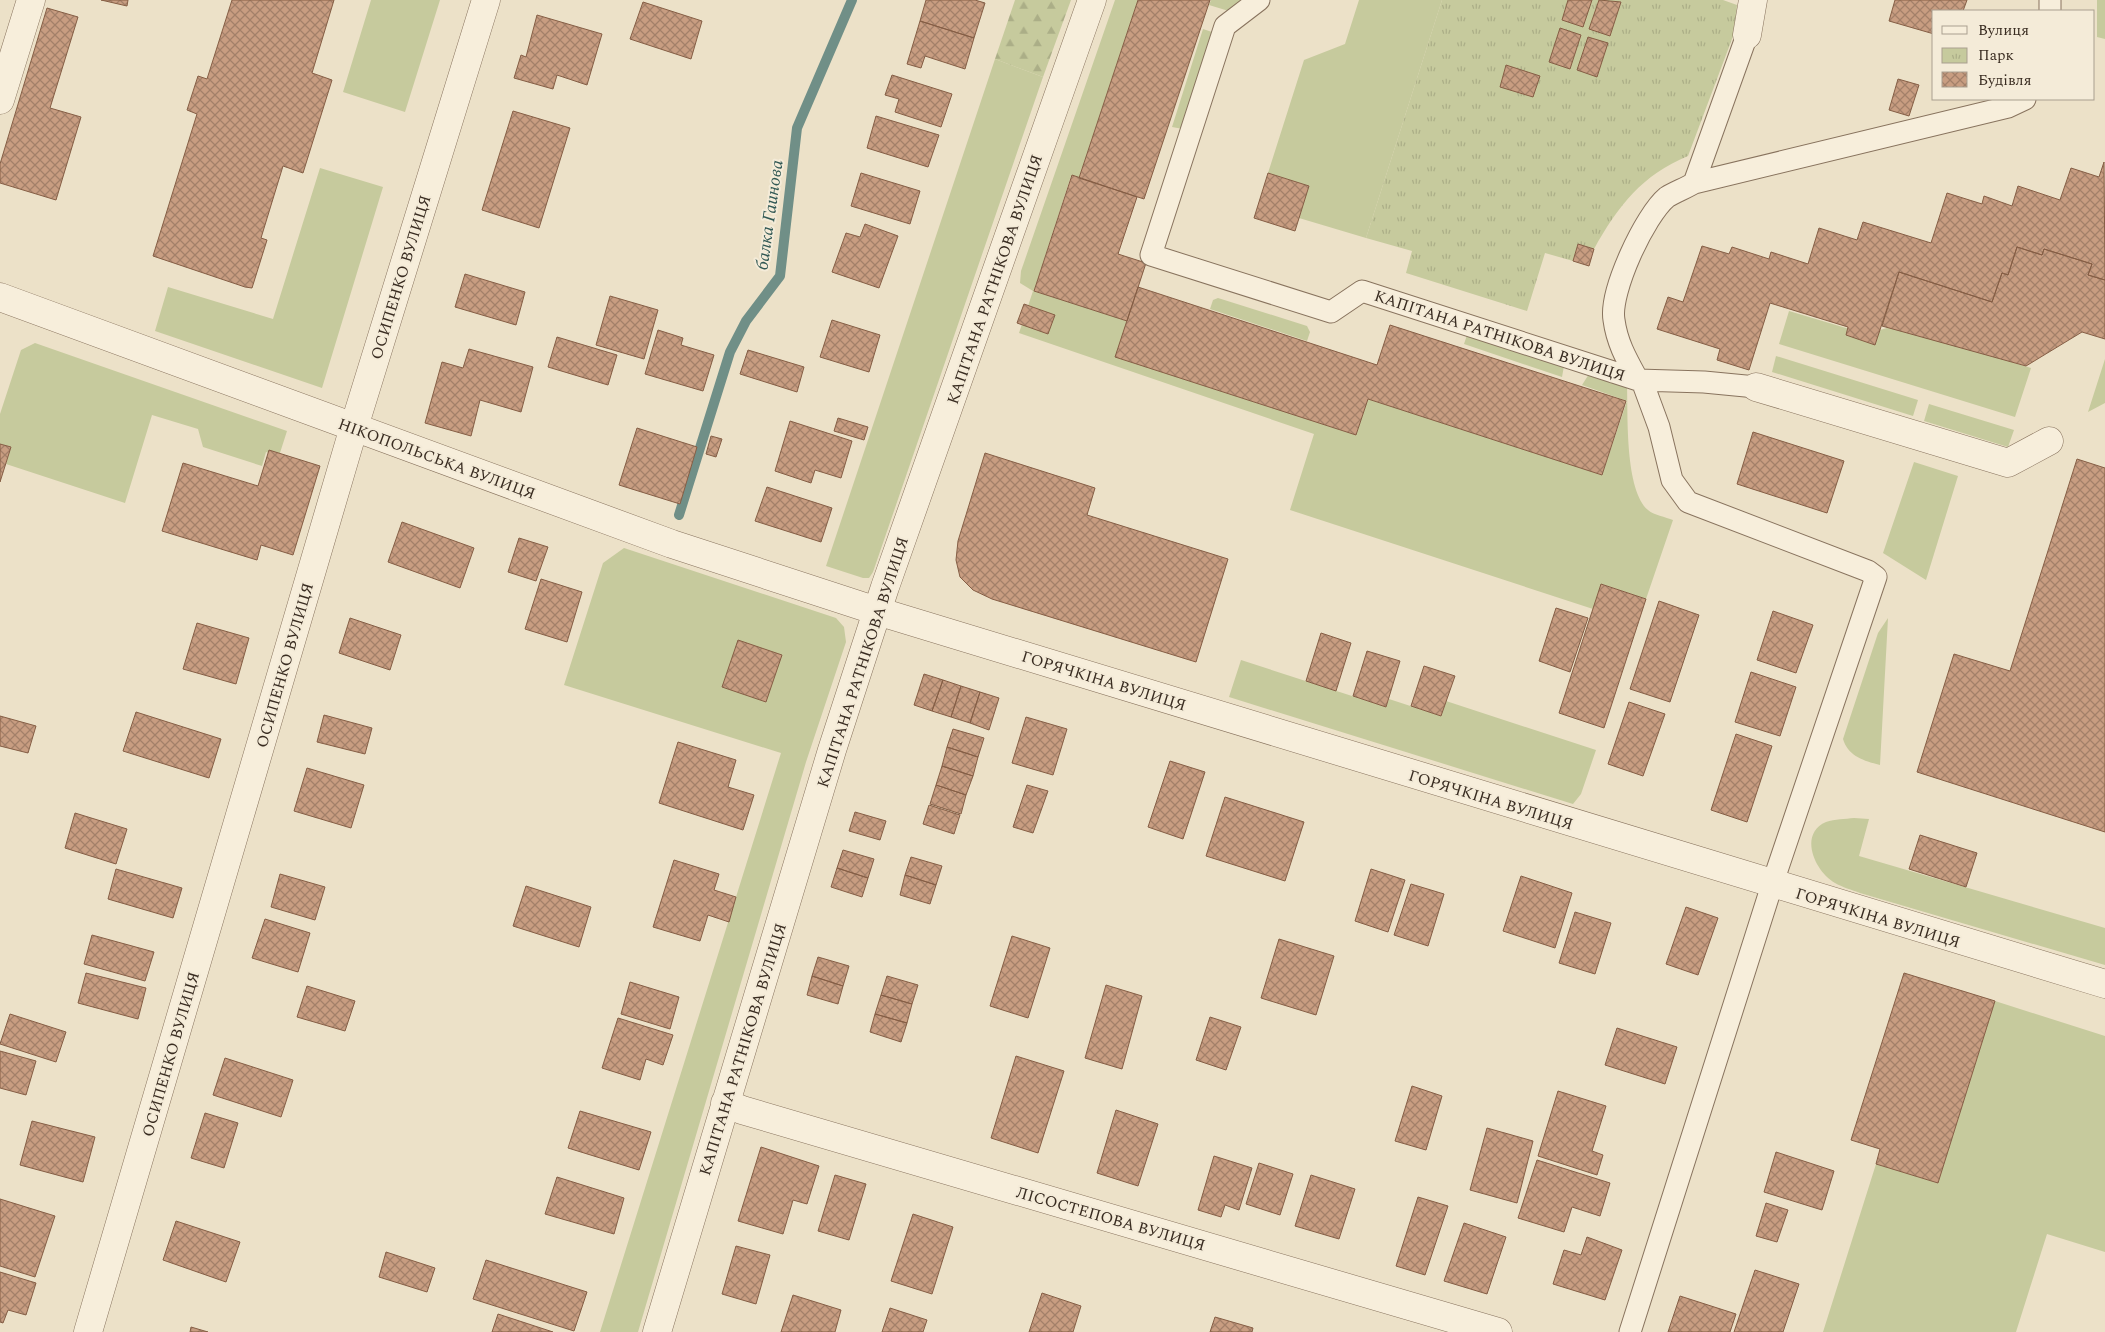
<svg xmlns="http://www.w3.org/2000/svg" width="2105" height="1332" viewBox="0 0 2105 1332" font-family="Spectral,serif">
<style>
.grass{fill:#c6ca9d}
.forest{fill:url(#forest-firs)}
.park{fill:url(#park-tufts)}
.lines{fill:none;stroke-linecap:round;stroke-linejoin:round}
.stream{stroke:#708f87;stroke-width:10}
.building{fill:url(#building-cross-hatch);stroke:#855e45}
.lane-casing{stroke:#88735e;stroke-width:23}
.street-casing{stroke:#88735e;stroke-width:29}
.lane{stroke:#f7eedb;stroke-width:21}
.street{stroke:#f7eedb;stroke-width:28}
.labels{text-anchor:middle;stroke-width:4;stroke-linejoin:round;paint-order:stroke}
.street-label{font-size:16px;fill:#392c21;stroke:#f4ebd8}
.water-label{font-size:18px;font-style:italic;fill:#315854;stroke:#f4ebd8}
</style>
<defs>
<pattern id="forest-firs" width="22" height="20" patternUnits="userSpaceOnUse" patternTransform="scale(1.25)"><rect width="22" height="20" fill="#c6ca9d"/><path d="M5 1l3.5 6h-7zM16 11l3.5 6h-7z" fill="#abae87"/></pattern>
<pattern id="park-tufts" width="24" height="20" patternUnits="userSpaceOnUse" patternTransform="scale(1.25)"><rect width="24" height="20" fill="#c6ca9d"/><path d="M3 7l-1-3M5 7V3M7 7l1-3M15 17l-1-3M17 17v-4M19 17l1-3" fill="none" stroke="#abae87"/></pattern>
<pattern id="building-cross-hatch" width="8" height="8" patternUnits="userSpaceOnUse" patternTransform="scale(1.25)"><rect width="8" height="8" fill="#c89d81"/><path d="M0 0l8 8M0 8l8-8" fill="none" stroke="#a38069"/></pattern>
</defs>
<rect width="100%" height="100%" fill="#ece1c8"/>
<path class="grass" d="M 371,0 L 440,0 L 405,112 L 343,92 Z
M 1115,0 L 1138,0 L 1079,178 L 1071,176 L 1034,291 L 1127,321 L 1116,357 L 1356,435 L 1368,399 L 1602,475 L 1627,401 L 1582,385 L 1589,374 L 1627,386 C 1628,417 1625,490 1648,510 C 1653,515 1666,517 1673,520 L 1646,599 L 1602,584 L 1593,609 L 1290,510 L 1314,434 L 1019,333 L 1033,291 L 1020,283 L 1021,271 Z
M 1211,0 L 1252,0 L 1232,12 L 1209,5 Z
M 1359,0 L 1442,0 L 1366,238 L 1299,218 L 1308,186 L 1268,173 L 1304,60 L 1345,44 Z
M 2097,0 L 2105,0 L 2105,39 L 2097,37 Z
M 1203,29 L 1212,32 L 1183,129 L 1172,127 Z
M 995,59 L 1043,77 L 873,572 L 869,578 L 863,578 L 826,566 Z
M 320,168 L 383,187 L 322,388 L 155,331 L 168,287 L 273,319 Z
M 1218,298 L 1307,326 L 1310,332 L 1307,341 L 1210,309 L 1213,300 Z
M 1789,311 L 1866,334 L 1894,326 L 2031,368 L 2015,417 L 1779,344 Z
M 1467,335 L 1564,366 L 1562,377 L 1464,344 Z
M 35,343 L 287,431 L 279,456 L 266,452 L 262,466 L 203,447 L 198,429 L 152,415 L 125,503 L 6,464 L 11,447 L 0,444 L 0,414 L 21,350 Z
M 1776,356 L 1918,400 L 1913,416 L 1772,372 Z
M 2105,359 L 2105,403 L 2088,412 Z
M 1929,404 L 2014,430 L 2008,447 L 1924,421 Z
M 1914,462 L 1958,476 L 1926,580 L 1883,553 Z
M 624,548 L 836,618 L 844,627 L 846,642 L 806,762 L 638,1332 L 600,1332 L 781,753 L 564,685 L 603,563 Z
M 1888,618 L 1880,765 C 1864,761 1848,756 1843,739 L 1878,633 Z
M 1241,660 L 1386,707 L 1389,699 L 1441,716 L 1446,701 L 1596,750 L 1581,794 L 1573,804 L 1229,697 Z
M 1854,818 L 1869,819 L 1859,856 L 2105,928 L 2105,965 L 1860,893 C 1852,890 1842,887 1835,883 C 1815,872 1798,834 1826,822 C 1835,819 1845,819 1854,818 Z
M 1995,1001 L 2105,1036 L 2105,1252 L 2047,1234 L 2016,1332 L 1823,1332 L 1876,1164 L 1938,1183 Z"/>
<path class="forest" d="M 1015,0 L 1071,0 L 1043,77 L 995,59 Z"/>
<path class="park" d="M 1442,0 L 1723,0 L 1737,5 L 1735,31 L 1688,156 C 1642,175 1618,206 1594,249 L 1578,244 L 1573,261 L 1545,253 L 1527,311 L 1406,273 L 1412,251 L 1366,238 Z"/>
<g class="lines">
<path class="stream" d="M 679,515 L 730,352 L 746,321 L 780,276 L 797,128 L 852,0"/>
</g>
<path class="building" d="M 101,0 L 128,0 L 127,6 Z
M 232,0 L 334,0 L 312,73 L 332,80 L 303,173 L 283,166 L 261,238 L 267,240 L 252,288 L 245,287 L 153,256 L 197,114 L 187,110 L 198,76 L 207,79 Z
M 926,0 L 975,0 L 985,3 L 974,38 L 920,21 Z
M 1138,0 L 1210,0 L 1144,199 L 1079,178 Z
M 1568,0 L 1592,0 L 1583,27 L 1562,20 Z
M 1599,0 L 1621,2 L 1610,36 L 1589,29 Z
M 1895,0 L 1967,0 L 1963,11 L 1934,11 L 1934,34 L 1889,21 Z
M 643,2 L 702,21 L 691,59 L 630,39 Z
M 47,8 L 78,17 L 50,108 L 81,117 L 56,200 L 0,183 L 0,164 Z
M 537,15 L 602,34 L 587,85 L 557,75 L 553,89 L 514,78 L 521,55 L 526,57 Z
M 920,21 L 974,38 L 965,69 L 925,56 L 921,68 L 907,64 Z
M 1560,28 L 1581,35 L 1570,69 L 1549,62 Z
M 1588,37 L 1608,43 L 1597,77 L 1577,70 Z
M 1506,65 L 1540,76 L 1533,97 L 1500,87 Z
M 892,75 L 952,94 L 941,127 L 895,112 L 899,99 L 885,95 Z
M 1898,79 L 1919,85 L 1909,116 L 1889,110 Z
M 513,111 L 570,128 L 539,228 L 482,210 Z
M 876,116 L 939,135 L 928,167 L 867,148 Z
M 2104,162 L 2105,280 L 2088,275 L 2092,264 L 2044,249 L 2042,255 L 2017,247 L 2008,275 L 2002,273 L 1992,302 L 1899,272 L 1875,345 L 1846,335 L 1848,327 L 1770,303 L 1749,370 L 1717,360 L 1720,349 L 1657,329 L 1668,297 L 1683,302 L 1702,246 L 1729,254 L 1732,247 L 1769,259 L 1771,252 L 1808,264 L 1819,228 L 1857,240 L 1863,222 L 1931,243 L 1947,193 L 1982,204 L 1984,196 L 2012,206 L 2018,186 L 2060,200 L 2071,168 L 2099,177 Z
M 861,173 L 920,191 L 910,224 L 851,206 Z
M 1268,173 L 1309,186 L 1295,231 L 1254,218 Z
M 1072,175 L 1137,197 L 1118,254 L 1146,263 L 1127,321 L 1034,291 Z
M 865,224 L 898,236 L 879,288 L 832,272 L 846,233 L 860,237 Z
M 1578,244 L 1594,249 L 1589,266 L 1573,261 Z
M 2017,247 L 2042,255 L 2044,249 L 2092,264 L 2088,275 L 2105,280 L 2105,339 L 2082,332 L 2026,366 L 1882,326 L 1899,272 L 1992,302 L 2002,273 L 2008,275 Z
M 465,274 L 525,292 L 516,325 L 455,307 Z
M 1138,287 L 1377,365 L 1390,325 L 1626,401 L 1602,475 L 1368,399 L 1356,435 L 1115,357 Z
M 610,296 L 658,310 L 644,359 L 596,345 Z
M 1024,304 L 1055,315 L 1048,334 L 1017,323 Z
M 832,320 L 880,335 L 869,372 L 820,357 Z
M 658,330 L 683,338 L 681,345 L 714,355 L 703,391 L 645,374 Z
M 557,337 L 617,355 L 608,385 L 548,367 Z
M 469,349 L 533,367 L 521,412 L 480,400 L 471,436 L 425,423 L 442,362 L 463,368 Z
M 748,350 L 804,367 L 797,392 L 740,374 Z
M 838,418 L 868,427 L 864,440 L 834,431 Z
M 790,421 L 852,441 L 841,478 L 815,470 L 811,483 L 775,471 Z
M 637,428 L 697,447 L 680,504 L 619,485 Z
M 1753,432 L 1844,461 L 1827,513 L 1737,484 Z
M 711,436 L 722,439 L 716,457 L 706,454 Z
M 0,444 L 11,447 L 0,482 Z
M 269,450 L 320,466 L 293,555 L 261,545 L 257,560 L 162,531 L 183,463 L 258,486 Z
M 985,453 L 1095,488 L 1087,515 L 1228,559 L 1196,662 L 992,599 L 973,590 L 960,577 L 956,560 L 958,541 Z
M 2077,459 L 2105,468 L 2105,832 L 1917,772 L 1954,654 L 2010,671 Z
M 767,487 L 832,508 L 821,542 L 755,521 Z
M 402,522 L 474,548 L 460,588 L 388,562 Z
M 519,538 L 548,547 L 536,581 L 508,572 Z
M 541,579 L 582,592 L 567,642 L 525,629 Z
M 1601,584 L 1646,599 L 1604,728 L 1559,713 Z
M 1659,601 L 1699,615 L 1670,702 L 1630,689 Z
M 1556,608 L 1588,618 L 1570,672 L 1539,661 Z
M 1773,611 L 1813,625 L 1796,673 L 1757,660 Z
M 350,618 L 401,635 L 390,670 L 339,653 Z
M 197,623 L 249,638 L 236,684 L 183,669 Z
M 1321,633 L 1351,643 L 1336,691 L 1306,681 Z
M 738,640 L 782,655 L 766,702 L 722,687 Z
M 1367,651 L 1400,661 L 1386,707 L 1353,696 Z
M 1424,666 L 1455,676 L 1441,716 L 1411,706 Z
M 1751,672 L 1796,687 L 1780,736 L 1735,722 Z
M 924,674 L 943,680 L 932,711 L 914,705 Z
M 943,680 L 961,686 L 951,717 L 932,711 Z
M 961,686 L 980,692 L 970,723 L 951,717 Z
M 980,692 L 999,698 L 989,730 L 970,723 Z
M 1629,702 L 1665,714 L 1643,776 L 1608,764 Z
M 136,712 L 221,739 L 209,778 L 123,751 Z
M 324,715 L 372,728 L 365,754 L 317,742 Z
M 0,716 L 36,726 L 28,753 L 0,746 Z
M 1026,717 L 1067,729 L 1053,775 L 1012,763 Z
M 953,729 L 984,738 L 978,757 L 947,747 Z
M 1736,734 L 1772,746 L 1747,822 L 1711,810 Z
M 678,742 L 736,760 L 728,787 L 754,795 L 743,830 L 659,803 Z
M 947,747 L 978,757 L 973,776 L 942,766 Z
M 1170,761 L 1205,772 L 1183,839 L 1148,827 Z
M 942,766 L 973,776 L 966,795 L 936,785 Z
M 307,768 L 364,785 L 351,828 L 294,811 Z
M 936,785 L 966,795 L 961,814 L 930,804 Z
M 1027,785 L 1048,791 L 1033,833 L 1013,827 Z
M 1225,797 L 1304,822 L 1285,881 L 1206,856 Z
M 929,805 L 960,815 L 954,834 L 923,824 Z
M 855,812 L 886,821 L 880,840 L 849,831 Z
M 75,813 L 127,829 L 116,864 L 65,848 Z
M 1920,835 L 1977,853 L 1966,887 L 1909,869 Z
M 843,850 L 874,859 L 868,878 L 837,868 Z
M 911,857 L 942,866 L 936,885 L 905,875 Z
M 674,860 L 719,874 L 714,890 L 736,897 L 729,922 L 708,915 L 700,941 L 653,927 Z
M 837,868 L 868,878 L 862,897 L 831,887 Z
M 116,869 L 182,888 L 173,918 L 108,899 Z
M 1371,869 L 1405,880 L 1388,932 L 1355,921 Z
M 280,874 L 325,887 L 315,920 L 271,907 Z
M 905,875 L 936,885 L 930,904 L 900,895 Z
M 1521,876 L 1572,893 L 1555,948 L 1503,931 Z
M 1411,884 L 1444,894 L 1428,946 L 1394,935 Z
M 526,886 L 591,907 L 579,947 L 513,926 Z
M 1686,907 L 1718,918 L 1698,975 L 1666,964 Z
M 1575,912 L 1611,923 L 1595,974 L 1559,963 Z
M 265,919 L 310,933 L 298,972 L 252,958 Z
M 92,935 L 154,952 L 145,981 L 84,964 Z
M 1012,936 L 1050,948 L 1028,1018 L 990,1006 Z
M 1279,939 L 1334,956 L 1316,1015 L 1261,998 Z
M 818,957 L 849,966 L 843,986 L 812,976 Z
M 86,973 L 146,988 L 138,1019 L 78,1003 Z
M 1904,973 L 1995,1001 L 1938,1183 L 1876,1164 L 1880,1149 L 1851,1140 Z
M 812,976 L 843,986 L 838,1004 L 807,995 Z
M 887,976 L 918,985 L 912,1004 L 881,995 Z
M 630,982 L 679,997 L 670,1029 L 621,1014 Z
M 1106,985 L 1142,996 L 1122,1069 L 1085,1058 Z
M 307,986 L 355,1001 L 345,1031 L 297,1017 Z
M 881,995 L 912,1004 L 907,1023 L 875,1014 Z
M 10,1014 L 66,1032 L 56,1062 L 0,1044 Z
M 875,1014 L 907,1023 L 901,1042 L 870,1032 Z
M 1210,1017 L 1241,1027 L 1226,1070 L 1196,1060 Z
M 618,1018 L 673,1035 L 663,1065 L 646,1059 L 640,1080 L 602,1068 Z
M 1617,1028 L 1677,1047 L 1665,1084 L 1605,1065 Z
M 0,1051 L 36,1061 L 26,1095 L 0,1088 Z
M 1016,1056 L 1064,1071 L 1038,1153 L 991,1138 Z
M 225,1058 L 293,1080 L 281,1117 L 213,1095 Z
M 1412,1086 L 1442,1096 L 1426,1150 L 1395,1141 Z
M 1558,1091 L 1606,1106 L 1592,1151 L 1603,1155 L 1597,1175 L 1538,1156 Z
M 1116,1110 L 1158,1124 L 1138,1186 L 1097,1173 Z
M 580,1111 L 651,1132 L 639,1170 L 568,1148 Z
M 205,1113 L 238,1123 L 224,1168 L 191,1158 Z
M 32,1121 L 95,1137 L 83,1182 L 20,1165 Z
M 1487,1128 L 1533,1141 L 1517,1203 L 1470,1190 Z
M 761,1147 L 819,1166 L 807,1204 L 793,1200 L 783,1234 L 738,1221 Z
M 1776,1152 L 1834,1171 L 1822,1210 L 1764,1192 Z
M 1214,1156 L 1252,1168 L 1239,1210 L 1225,1205 L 1221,1217 L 1198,1210 Z
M 1537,1160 L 1610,1183 L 1600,1216 L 1572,1207 L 1564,1232 L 1518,1218 Z
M 1259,1163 L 1293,1174 L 1280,1215 L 1246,1204 Z
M 835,1175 L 866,1184 L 849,1240 L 818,1231 Z
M 1311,1175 L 1355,1189 L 1339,1239 L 1295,1226 Z
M 557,1177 L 624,1198 L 614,1234 L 545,1214 Z
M 1418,1197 L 1448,1206 L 1425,1275 L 1396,1266 Z
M 0,1199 L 55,1216 L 35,1277 L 0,1266 Z
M 1766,1203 L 1788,1210 L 1777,1242 L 1756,1236 Z
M 913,1214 L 953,1227 L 932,1294 L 891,1281 Z
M 176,1221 L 240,1242 L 226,1282 L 163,1260 Z
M 1464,1223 L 1506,1237 L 1487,1294 L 1444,1281 Z
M 1587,1237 L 1622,1250 L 1605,1300 L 1553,1284 L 1564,1250 L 1581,1255 Z
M 736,1246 L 770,1255 L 756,1304 L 722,1294 Z
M 386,1252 L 435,1268 L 427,1292 L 379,1277 Z
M 486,1260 L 587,1292 L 574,1331 L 473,1299 Z
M 1755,1270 L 1799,1284 L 1783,1332 L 1734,1332 Z
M 0,1272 L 36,1283 L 26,1315 L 8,1310 L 3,1323 L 0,1322 Z
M 1042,1293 L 1081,1306 L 1073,1332 L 1029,1332 Z
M 793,1295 L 841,1310 L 835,1332 L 781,1332 Z
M 1680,1296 L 1736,1314 L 1730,1332 L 1668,1332 Z
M 890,1308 L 927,1320 L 923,1332 L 882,1332 Z
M 498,1314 L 553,1332 L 492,1332 Z
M 1215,1317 L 1253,1328 L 1252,1332 L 1210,1332 Z
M 191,1327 L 208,1332 L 190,1332 Z"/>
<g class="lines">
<defs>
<path id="lane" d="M 1259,0 L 1225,26 L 1151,255 L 1331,312 L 1362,291 L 1638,380 L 1704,382 L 1756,387
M 2050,11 L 2050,0
M 1694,183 L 1747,35
M 1638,380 C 1627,360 1617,343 1614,320 C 1609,292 1645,215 1667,197 C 1675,192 1686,188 1694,183 L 2008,107 L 2025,99
M 1630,1332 L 1772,885 L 1876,577 L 1868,571 L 1688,502 L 1672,480 L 1659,427 L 1642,381"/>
<path id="street" d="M 1747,35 L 1753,0
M 0,100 L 31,0
M 0,297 L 672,544 L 877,611 L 2105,984
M 1756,387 L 2008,463 L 2049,441
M 725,1103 L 742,1110 L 1498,1332
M 88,1332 L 354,427 L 486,0
M 657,1332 L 832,750 L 885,587 L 1092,0"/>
</defs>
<use href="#lane" class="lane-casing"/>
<use href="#street" class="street-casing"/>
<use href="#lane" class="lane"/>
<use href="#street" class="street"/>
</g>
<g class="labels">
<g class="street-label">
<text transform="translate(400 277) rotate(-73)" y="6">ОСИПЕНКО ВУЛИЦЯ</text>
<text transform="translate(994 279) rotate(-71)" y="6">КАПІТАНА РАТНІКОВА ВУЛИЦЯ</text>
<text transform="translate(1500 335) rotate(18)" y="6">КАПІТАНА РАТНІКОВА ВУЛИЦЯ</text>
<text transform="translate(437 458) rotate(20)" y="6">НІКОПОЛЬСЬКА ВУЛИЦЯ</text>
<text transform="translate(862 662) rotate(-72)" y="6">КАПІТАНА РАТНІКОВА ВУЛИЦЯ</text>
<text transform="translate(284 665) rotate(-74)" y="6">ОСИПЕНКО ВУЛИЦЯ</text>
<text transform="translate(1104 680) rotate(17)" y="6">ГОРЯЧКІНА ВУЛИЦЯ</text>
<text transform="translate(1491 799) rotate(17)" y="6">ГОРЯЧКІНА ВУЛИЦЯ</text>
<text transform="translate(1878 917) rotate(17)" y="6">ГОРЯЧКІНА ВУЛИЦЯ</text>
<text transform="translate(742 1049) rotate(-73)" y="6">КАПІТАНА РАТНІКОВА ВУЛИЦЯ</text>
<text transform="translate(170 1054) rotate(-74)" y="6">ОСИПЕНКО ВУЛИЦЯ</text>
<text transform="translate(1111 1218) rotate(16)" y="6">ЛІСОСТЕПОВА ВУЛИЦЯ</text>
</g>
<g class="water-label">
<text transform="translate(769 215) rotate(-82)" y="6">балка Гаинова</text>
</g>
</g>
<rect x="1932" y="10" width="162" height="90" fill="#f4ebd8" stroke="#a99f8f"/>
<rect x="1942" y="26" width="25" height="8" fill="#f7eedb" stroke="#a99f8f"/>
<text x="1978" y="35" font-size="15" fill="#392c21">Вулиця</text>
<rect x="1942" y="48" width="25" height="15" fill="url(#park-tufts)" stroke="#a99f8f"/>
<text x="1978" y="60" font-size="15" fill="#392c21">Парк</text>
<rect x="1942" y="72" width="25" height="15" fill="url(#building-cross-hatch)" stroke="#a99f8f"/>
<text x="1978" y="85" font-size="15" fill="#392c21">Будівля</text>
</svg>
